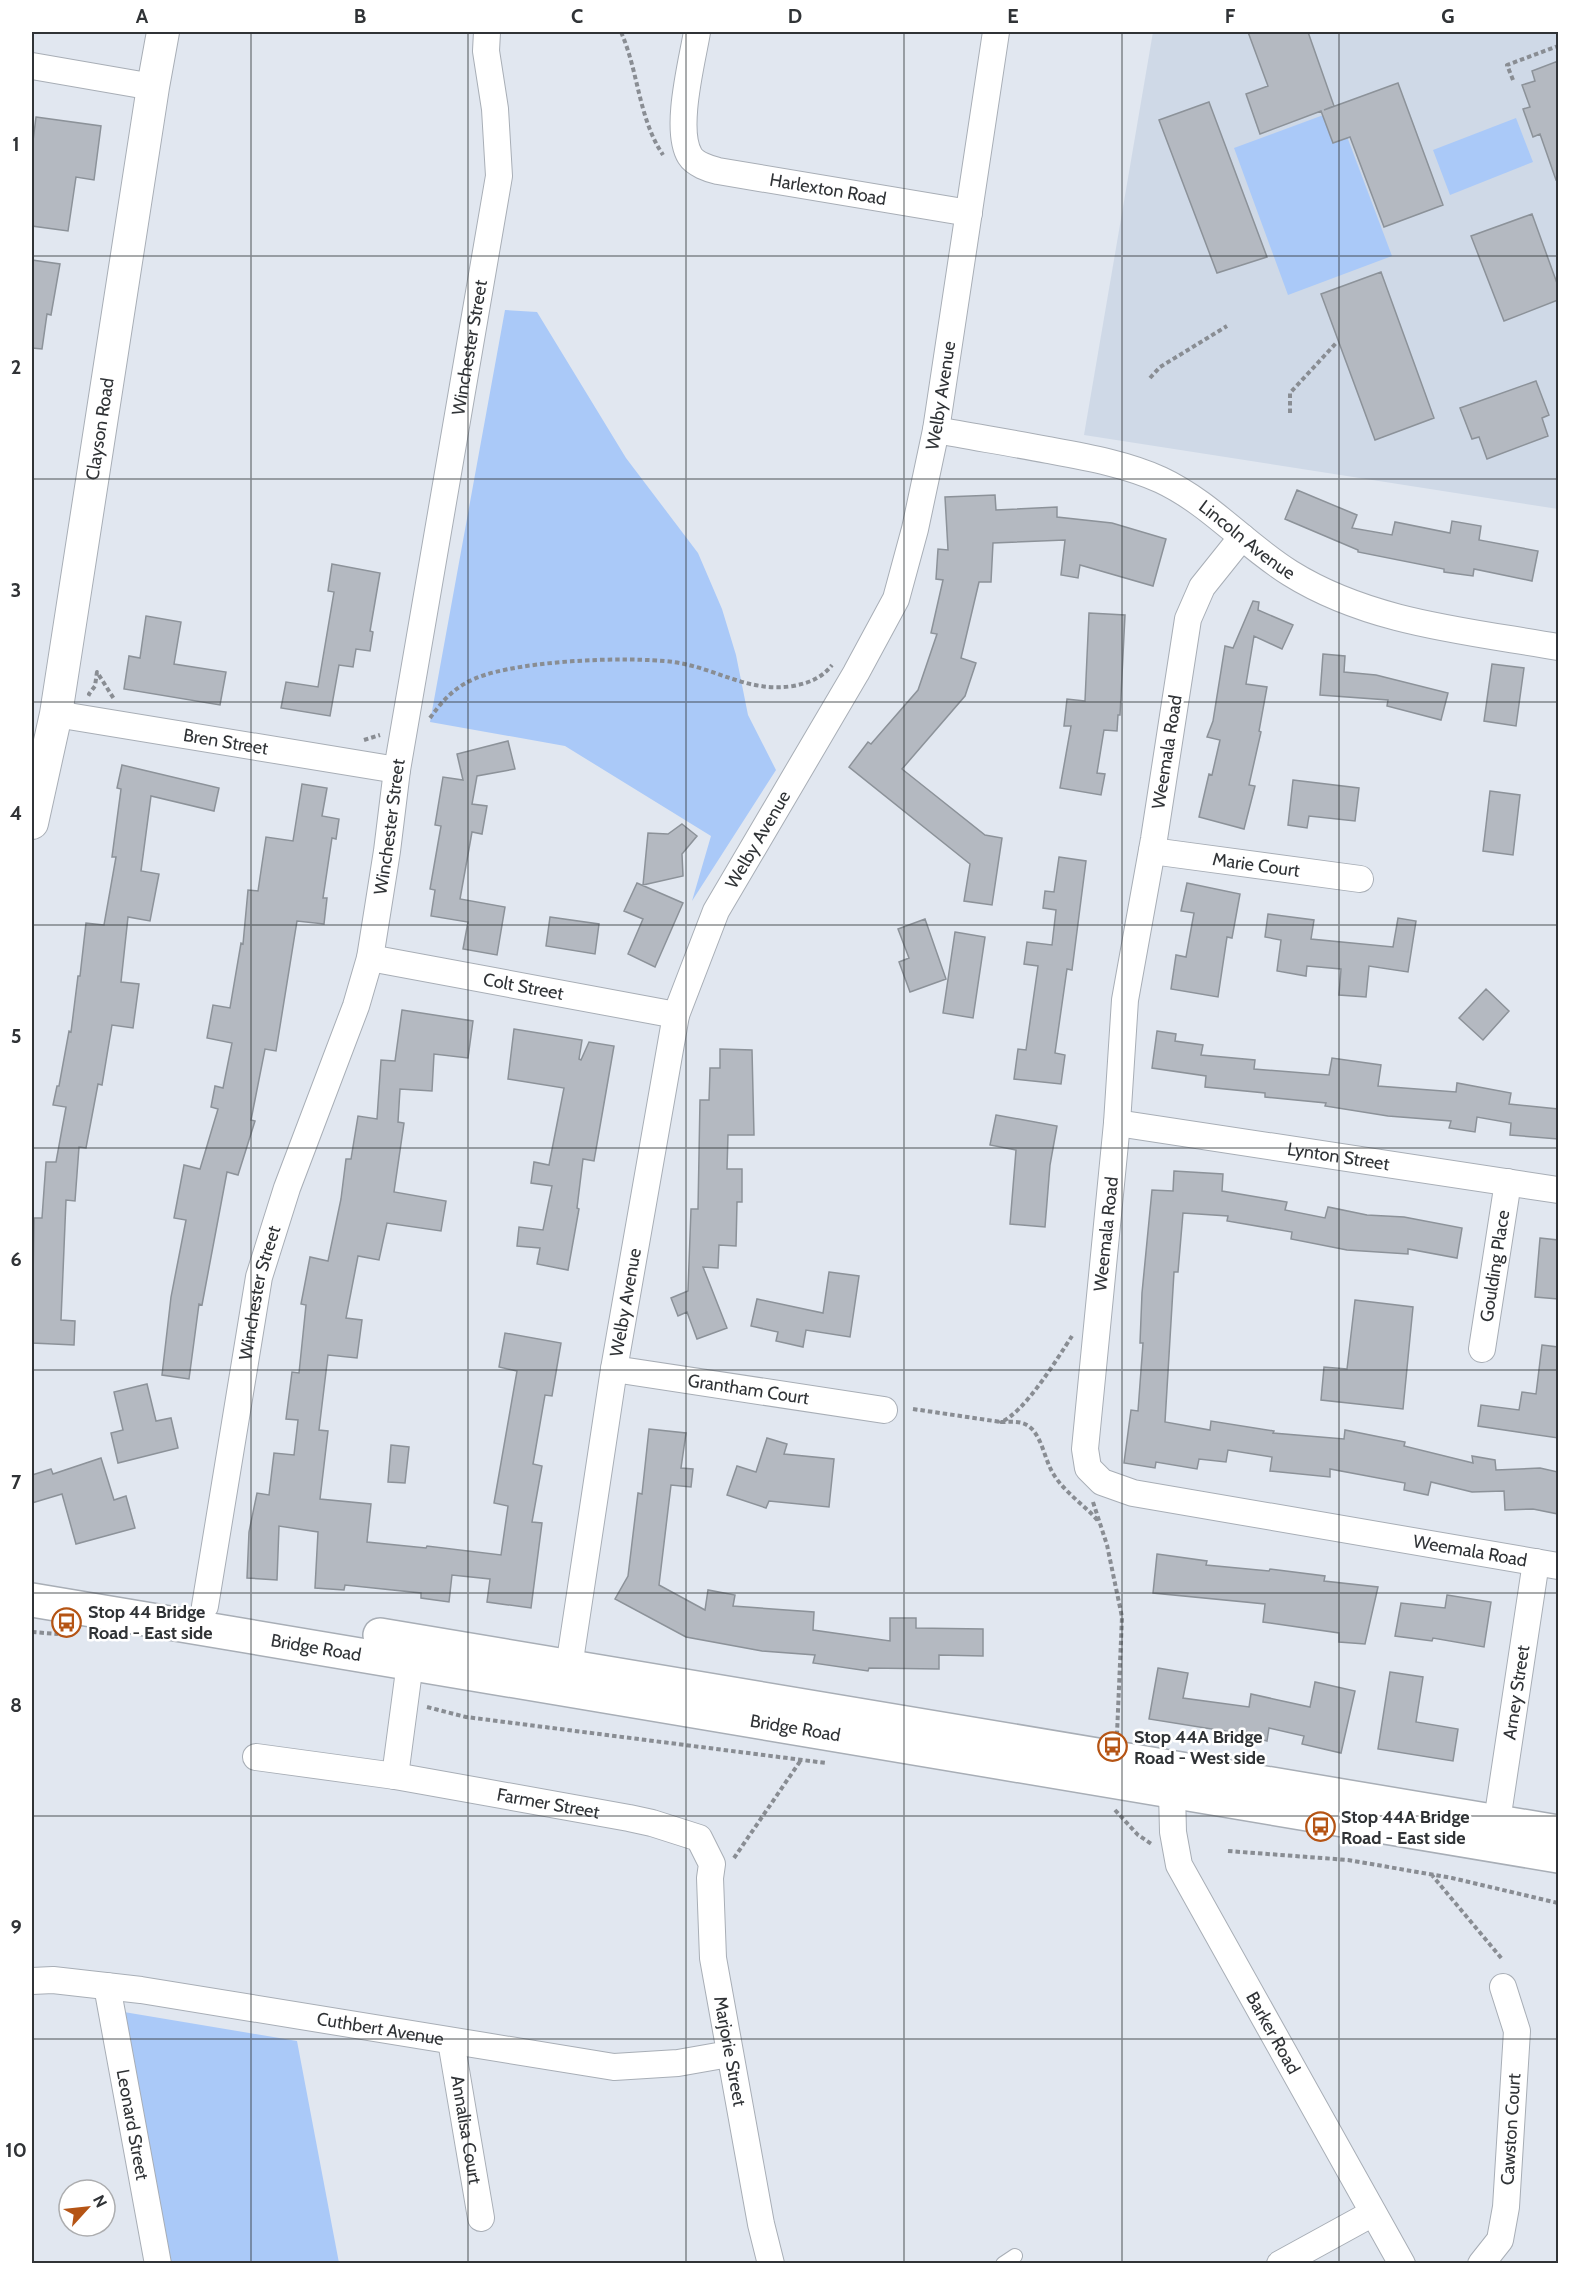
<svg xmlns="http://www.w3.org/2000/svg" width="1590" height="2295" viewBox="0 0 1590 2295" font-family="Cabin,sans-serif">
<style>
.built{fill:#cfd9e7}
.green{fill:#aac9f8}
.building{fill:#b4b9c1;stroke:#8c9299;stroke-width:1.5}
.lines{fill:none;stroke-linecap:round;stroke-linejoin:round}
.service-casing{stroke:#a8aeb6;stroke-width:16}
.minor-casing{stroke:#a8aeb6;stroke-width:28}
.tertiary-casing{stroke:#a8aeb6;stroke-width:34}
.secondary-casing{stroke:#a8aeb6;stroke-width:36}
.path{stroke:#898d93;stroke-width:4;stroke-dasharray:4.5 3;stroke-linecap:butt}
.service{stroke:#fff;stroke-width:14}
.minor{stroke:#fff;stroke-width:26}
.tertiary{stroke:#fff;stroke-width:32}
.secondary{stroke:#fff;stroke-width:33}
.grid{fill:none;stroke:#303336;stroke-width:1.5;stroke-opacity:0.55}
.labels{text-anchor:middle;stroke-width:5;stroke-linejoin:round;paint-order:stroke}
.street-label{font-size:18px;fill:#303336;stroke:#fff}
.poi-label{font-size:18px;font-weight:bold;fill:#303336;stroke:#fff;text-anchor:start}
.neatline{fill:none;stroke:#303336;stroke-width:2}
.grid-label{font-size:20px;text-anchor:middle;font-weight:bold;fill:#303336}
</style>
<rect width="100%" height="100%" fill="#e1e7f0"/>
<path class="built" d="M 1153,32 L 1558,32 L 1558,509 L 1084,435 Z"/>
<path class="green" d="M 1337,110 L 1392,256 L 1288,295 L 1234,148 Z
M 1516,118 L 1533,162 L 1450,195 L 1433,150 Z
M 505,310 L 537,312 L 626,458 L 698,553 L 722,609 L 736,655 L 748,715 L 776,770 L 692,901 L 711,836 L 565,746 L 430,722 Z
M 112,2010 L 297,2041 L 339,2263 L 158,2263 Z"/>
<path class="building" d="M 1248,32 L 1308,32 L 1334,106 L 1324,110 L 1398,83 L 1443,205 L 1384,227 L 1350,137 L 1333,143 L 1321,111 L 1260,134 L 1246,94 L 1268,86 Z
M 1558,61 L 1558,179 L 1556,180 L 1540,134 L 1533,137 L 1523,109 L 1530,107 L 1522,85 L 1535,81 L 1532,71 Z
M 1209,102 L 1267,257 L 1217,273 L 1159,120 Z
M 36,117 L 101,126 L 94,180 L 76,177 L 68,231 L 32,226 L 32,149 Z
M 1532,214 L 1558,286 L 1558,300 L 1504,321 L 1471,236 Z
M 32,260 L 60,264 L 51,315 L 47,314 L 42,349 L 32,348 Z
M 1381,272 L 1434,418 L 1375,440 L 1321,294 Z
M 1536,381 L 1549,415 L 1542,418 L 1548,436 L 1487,459 L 1479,437 L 1472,439 L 1460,408 Z
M 1297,490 L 1357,515 L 1352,528 L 1392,535 L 1395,522 L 1450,533 L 1452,521 L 1481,526 L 1479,540 L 1538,551 L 1532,581 L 1474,569 L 1473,576 L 1444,572 L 1444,569 L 1358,552 L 1358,550 L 1285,519 Z
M 995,495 L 996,510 L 1057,507 L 1057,517 L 1112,523 L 1166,539 L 1153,586 L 1080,565 L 1078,578 L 1061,575 L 1065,540 L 993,543 L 991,582 L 979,582 L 961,658 L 976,663 L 965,696 L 902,769 L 985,835 L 1002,838 L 992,905 L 964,901 L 970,864 L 849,767 L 868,742 L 871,744 L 918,690 L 937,634 L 931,633 L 943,580 L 936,579 L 938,549 L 948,550 L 945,497 Z
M 332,564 L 380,573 L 370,631 L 373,632 L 370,651 L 356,649 L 353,667 L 339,665 L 330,716 L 281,708 L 286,682 L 318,687 L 334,592 L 328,591 Z
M 1253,601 L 1259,602 L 1258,610 L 1293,625 L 1282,649 L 1254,636 L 1246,684 L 1267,687 L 1259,731 L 1261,732 L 1249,785 L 1255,786 L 1244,829 L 1199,817 L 1209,774 L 1212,775 L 1220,740 L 1207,737 L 1213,721 L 1225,646 L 1233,648 Z
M 1089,613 L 1125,615 L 1120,715 L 1118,715 L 1117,731 L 1104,730 L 1097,773 L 1105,774 L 1101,795 L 1060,788 L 1071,726 L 1064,726 L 1067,699 L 1085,701 Z
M 146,616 L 181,622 L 174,664 L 226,672 L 220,705 L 124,689 L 129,656 L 140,658 Z
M 1323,654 L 1345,656 L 1344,672 L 1376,675 L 1448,693 L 1441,720 L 1387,706 L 1388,700 L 1320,695 Z
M 1492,664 L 1524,668 L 1516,726 L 1484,721 Z
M 508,741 L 515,769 L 477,776 L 472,804 L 487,806 L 482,834 L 472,832 L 460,899 L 505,907 L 497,955 L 463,949 L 468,922 L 431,916 L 435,890 L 430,889 L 441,826 L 435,825 L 443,777 L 463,780 L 457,754 Z
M 122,765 L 219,788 L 214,811 L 151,796 L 141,871 L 159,874 L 150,921 L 128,917 L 121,982 L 139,984 L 133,1028 L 112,1025 L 102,1085 L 98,1084 L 86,1148 L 79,1147 L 75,1201 L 66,1200 L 61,1320 L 75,1321 L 74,1345 L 32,1343 L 34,1218 L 42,1218 L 46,1162 L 56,1162 L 66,1107 L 53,1105 L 57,1086 L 59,1086 L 69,1031 L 71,1032 L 78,976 L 80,976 L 86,923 L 104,925 L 116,857 L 112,857 L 121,789 L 117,788 Z
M 1293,780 L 1359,788 L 1355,821 L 1309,816 L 1307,828 L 1288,825 Z
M 302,784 L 327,788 L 322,816 L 339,819 L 336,839 L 332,838 L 323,898 L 327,898 L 324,924 L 297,921 L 276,1051 L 265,1049 L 251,1120 L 255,1121 L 238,1175 L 227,1172 L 202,1305 L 199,1304 L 189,1379 L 162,1375 L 171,1297 L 186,1220 L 174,1218 L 184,1165 L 200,1169 L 218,1109 L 211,1107 L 215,1086 L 223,1088 L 232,1043 L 207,1038 L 213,1005 L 230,1008 L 241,943 L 243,944 L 248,890 L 258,891 L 266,837 L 293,841 Z
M 1490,791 L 1520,795 L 1513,855 L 1483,851 Z
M 682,824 L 697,836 L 682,854 L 683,876 L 643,885 L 648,833 L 668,834 Z
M 1059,857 L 1086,861 L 1072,970 L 1067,969 L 1055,1053 L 1065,1055 L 1061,1084 L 1014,1079 L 1018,1049 L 1026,1050 L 1038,966 L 1024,964 L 1027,942 L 1052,945 L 1056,910 L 1043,908 L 1045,891 L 1054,892 Z
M 637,883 L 683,903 L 655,967 L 628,954 L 643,919 L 624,911 Z
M 1187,883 L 1240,894 L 1232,938 L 1227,937 L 1218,997 L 1171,989 L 1176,955 L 1186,957 L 1194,913 L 1181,911 Z
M 1268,914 L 1314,920 L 1311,939 L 1393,947 L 1398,918 L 1416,921 L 1408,972 L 1369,966 L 1366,997 L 1339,995 L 1341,969 L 1307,966 L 1306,976 L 1277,971 L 1281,940 L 1265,937 Z
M 550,917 L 599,924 L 595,954 L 546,946 Z
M 925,919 L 946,979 L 910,992 L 899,962 L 909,958 L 898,929 Z
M 955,932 L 985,937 L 973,1018 L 943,1013 Z
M 1486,989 L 1509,1011 L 1483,1040 L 1459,1018 Z
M 402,1010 L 473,1021 L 468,1058 L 434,1054 L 432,1091 L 400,1089 L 398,1122 L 404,1123 L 394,1192 L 446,1201 L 441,1231 L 387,1223 L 379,1260 L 358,1256 L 346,1318 L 362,1320 L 357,1358 L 328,1355 L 319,1430 L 328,1431 L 320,1499 L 371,1504 L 367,1542 L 426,1548 L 427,1546 L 501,1555 L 508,1506 L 494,1503 L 517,1371 L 499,1367 L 505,1333 L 561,1343 L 552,1396 L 545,1395 L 533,1464 L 542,1466 L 532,1522 L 542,1523 L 531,1608 L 487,1602 L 490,1579 L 452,1575 L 449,1602 L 421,1598 L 421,1593 L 345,1585 L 344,1590 L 315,1588 L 318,1532 L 279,1526 L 277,1580 L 247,1578 L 249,1532 L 257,1493 L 269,1495 L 274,1453 L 294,1455 L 298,1420 L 286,1419 L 292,1372 L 299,1373 L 306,1305 L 301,1304 L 310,1257 L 328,1261 L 341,1199 L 346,1159 L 351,1159 L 358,1116 L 377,1119 L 381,1060 L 395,1061 Z
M 514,1029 L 582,1040 L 579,1059 L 581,1060 L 589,1042 L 614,1046 L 594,1161 L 583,1159 L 577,1208 L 579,1209 L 568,1270 L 537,1264 L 540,1248 L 517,1246 L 519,1227 L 543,1230 L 552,1186 L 531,1183 L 534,1162 L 549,1165 L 564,1088 L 508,1079 Z
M 1157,1031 L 1176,1034 L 1175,1041 L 1203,1045 L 1201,1055 L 1255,1060 L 1254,1069 L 1329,1075 L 1332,1058 L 1381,1065 L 1378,1086 L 1456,1092 L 1457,1083 L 1511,1093 L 1509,1104 L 1558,1109 L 1558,1139 L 1510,1135 L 1511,1123 L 1477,1117 L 1475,1132 L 1449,1128 L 1451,1121 L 1388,1116 L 1325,1106 L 1326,1103 L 1265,1097 L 1265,1093 L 1205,1087 L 1206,1076 L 1152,1068 Z
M 720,1049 L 752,1050 L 754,1135 L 728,1135 L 727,1169 L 742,1169 L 742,1202 L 737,1202 L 736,1246 L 719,1245 L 718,1268 L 703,1267 L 727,1328 L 697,1339 L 687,1312 L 678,1316 L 671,1298 L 688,1291 L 691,1209 L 698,1209 L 700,1100 L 709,1100 L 710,1068 L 720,1068 Z
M 996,1115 L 1057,1126 L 1050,1165 L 1045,1227 L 1010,1224 L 1016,1150 L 990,1145 Z
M 1174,1171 L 1223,1174 L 1222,1191 L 1287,1202 L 1285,1210 L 1325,1218 L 1328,1207 L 1367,1215 L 1404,1217 L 1462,1228 L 1457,1258 L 1408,1249 L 1408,1254 L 1347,1250 L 1291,1239 L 1292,1232 L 1227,1221 L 1228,1216 L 1183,1213 L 1178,1272 L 1174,1272 L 1165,1422 L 1210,1430 L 1211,1421 L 1274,1431 L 1273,1433 L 1344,1439 L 1345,1430 L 1405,1442 L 1404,1446 L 1473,1463 L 1472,1456 L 1495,1460 L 1496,1470 L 1540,1468 L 1558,1472 L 1558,1514 L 1533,1509 L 1505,1510 L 1504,1491 L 1472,1492 L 1431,1482 L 1428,1495 L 1404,1490 L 1405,1483 L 1330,1469 L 1330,1477 L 1270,1471 L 1272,1457 L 1228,1450 L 1226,1462 L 1199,1459 L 1197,1469 L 1156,1462 L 1155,1468 L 1124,1463 L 1131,1410 L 1138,1411 L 1143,1343 L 1140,1343 L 1142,1293 L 1152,1190 L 1173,1191 Z
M 1540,1238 L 1558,1240 L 1558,1299 L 1535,1297 Z
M 829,1272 L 859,1276 L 850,1337 L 806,1330 L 803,1347 L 776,1341 L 778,1332 L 751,1326 L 757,1299 L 823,1313 Z
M 1355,1300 L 1413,1307 L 1403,1409 L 1321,1400 L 1324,1367 L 1347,1369 Z
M 1542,1345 L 1558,1347 L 1558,1438 L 1478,1426 L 1481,1405 L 1519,1410 L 1522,1392 L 1536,1394 Z
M 147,1384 L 156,1421 L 171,1418 L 178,1448 L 118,1463 L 111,1433 L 123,1430 L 114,1392 Z
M 649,1429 L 686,1433 L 681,1468 L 693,1469 L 691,1487 L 671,1485 L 659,1585 L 705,1610 L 708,1590 L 735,1595 L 733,1606 L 814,1612 L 813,1630 L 890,1641 L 890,1618 L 916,1618 L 916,1628 L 983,1629 L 983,1656 L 939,1655 L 939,1669 L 869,1668 L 868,1671 L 813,1663 L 815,1655 L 762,1651 L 686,1637 L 615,1599 L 628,1576 L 638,1493 L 642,1494 Z
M 767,1438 L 787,1444 L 784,1454 L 834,1459 L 829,1507 L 769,1501 L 766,1508 L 727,1495 L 737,1466 L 756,1472 Z
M 391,1445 L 409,1447 L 405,1483 L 388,1482 Z
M 101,1458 L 114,1500 L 126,1496 L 135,1528 L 76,1544 L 62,1494 L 32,1503 L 32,1475 L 51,1469 L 53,1474 Z
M 1157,1554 L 1207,1561 L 1206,1565 L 1269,1571 L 1270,1569 L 1325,1576 L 1324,1581 L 1378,1587 L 1365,1644 L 1339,1642 L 1339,1633 L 1263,1622 L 1265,1604 L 1153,1593 Z
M 1447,1595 L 1491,1602 L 1484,1647 L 1433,1638 L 1432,1641 L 1395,1636 L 1401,1603 L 1445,1608 Z
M 1158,1668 L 1188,1673 L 1183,1698 L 1249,1707 L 1251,1694 L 1310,1707 L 1315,1682 L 1355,1691 L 1341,1753 L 1302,1744 L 1304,1736 L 1269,1728 L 1267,1741 L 1243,1734 L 1149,1719 Z
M 1390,1672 L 1423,1677 L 1416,1722 L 1458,1729 L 1453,1761 L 1378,1749 Z"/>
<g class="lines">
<defs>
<path id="service" d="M 1003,2264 L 1015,2256"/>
<g id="minor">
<path id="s1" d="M 697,32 C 692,62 674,130 690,156 C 695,164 709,169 718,171 L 969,213"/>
<path d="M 32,66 L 153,87"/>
<path id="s2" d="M 936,430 C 974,437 1011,443 1048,450 C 1086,457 1126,464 1161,480 C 1210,503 1245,545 1290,573 C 1370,623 1467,631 1558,647"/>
<path id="s3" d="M 1242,537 L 1202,587 L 1188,619 L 1154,839 L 1125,1000 L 1117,1123 L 1085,1449 L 1088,1468 L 1102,1482 L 1133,1493 L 1558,1566"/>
<path id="s4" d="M 56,714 L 397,770"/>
<path id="s5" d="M 1152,851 L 1360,879"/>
<path id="s6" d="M 370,958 L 676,1015"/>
<path id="s7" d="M 1117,1123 L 1558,1190"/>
<path id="s8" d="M 1482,1349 L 1508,1182"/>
<path id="s9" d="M 614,1369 L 884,1410"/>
<path id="s10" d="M 205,1606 L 259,1277 L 287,1188 L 356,1006 L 370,958 L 387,851 L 397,770 L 499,176 L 495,109 L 486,51 L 487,32"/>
<path id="s11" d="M 569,1667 L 614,1369 L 676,1015 L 716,911 L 856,673 L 896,599 L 915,529 L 936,430 L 996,32"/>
<path id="s12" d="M 256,1757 L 395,1776 L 629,1818 L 652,1823 L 699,1838 L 712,1864 L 710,1878 L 713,1958 L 761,2224 L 771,2264"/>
<path d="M 395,1776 L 410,1663"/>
<path id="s13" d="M 1172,1792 L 1173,1832 L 1179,1865 L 1402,2264"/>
<path id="s14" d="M 1497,1821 L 1536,1562"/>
<path id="s15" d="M 32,1981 L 53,1980 L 141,1990 L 614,2067 L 678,2063 L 729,2054"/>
<path id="s16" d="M 107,1986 L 158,2264"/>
<path id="s17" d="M 451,2041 L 481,2218"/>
<path d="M 1280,2264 L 1373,2213"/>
<path id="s18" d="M 1481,2264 L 1500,2240 L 1506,2207 L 1517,2031 L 1503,1987"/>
</g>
<g id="tertiary">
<path id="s19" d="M 32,823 L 56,714 L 153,87 L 163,32"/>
</g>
<g id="secondary">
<path id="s20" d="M 32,1600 L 1558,1856"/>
<path d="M 380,1635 L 1558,1832"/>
</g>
</defs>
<use href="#service" class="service-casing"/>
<use href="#minor" class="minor-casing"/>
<use href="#tertiary" class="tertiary-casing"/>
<use href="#secondary" class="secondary-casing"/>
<path class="path" d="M 621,32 C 639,73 638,117 663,155
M 1513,80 L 1507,65 L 1558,46
M 1150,378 L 1160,367 L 1227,326
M 1290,413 L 1290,393 L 1337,342
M 91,695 L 89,694 L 95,686 L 97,672 L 114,699
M 430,718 C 440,704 451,691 466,683 C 504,660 628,656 673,662 C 717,668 747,693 793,686 C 809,683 822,678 832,665
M 364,740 L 380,735
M 1072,1336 C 1057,1359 1025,1412 1001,1422 C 1013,1422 1023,1420 1032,1429 C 1043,1441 1045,1461 1054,1475 C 1066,1494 1085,1505 1099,1522
M 913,1409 L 1001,1422
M 1093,1502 L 1107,1545 L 1122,1617 L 1117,1734
M 32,1632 L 58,1634
M 427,1707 L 466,1717 L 826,1763
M 1115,1810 L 1138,1835 L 1153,1845
M 1228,1851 L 1348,1860 L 1452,1878 L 1558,1903
M 734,1858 L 801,1760
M 1431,1874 L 1502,1959"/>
<use href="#service" class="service"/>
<use href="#minor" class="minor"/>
<use href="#tertiary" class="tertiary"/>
<use href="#secondary" class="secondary"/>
</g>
<path class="grid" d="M 251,32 L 251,2264M 468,32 L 468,2264M 686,32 L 686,2264M 904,32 L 904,2264M 1122,32 L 1122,2264M 1339,32 L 1339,2264M 32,256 L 1558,256M 32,479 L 1558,479M 32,702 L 1558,702M 32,925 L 1558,925M 32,1148 L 1558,1148M 32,1370 L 1558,1370M 32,1593 L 1558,1593M 32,1816 L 1558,1816M 32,2039 L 1558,2039"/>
<defs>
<symbol id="bus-ring" viewBox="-11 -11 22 22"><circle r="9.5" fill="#fff" stroke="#b55414" stroke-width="1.5"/><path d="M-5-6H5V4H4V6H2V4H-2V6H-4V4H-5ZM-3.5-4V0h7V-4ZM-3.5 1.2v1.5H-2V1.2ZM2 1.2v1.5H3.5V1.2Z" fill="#b55414"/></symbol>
</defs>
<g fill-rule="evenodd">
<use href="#bus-ring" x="50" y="1606" width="33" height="33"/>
<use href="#bus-ring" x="1096" y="1730" width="33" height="33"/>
<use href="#bus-ring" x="1304" y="1810" width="33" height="33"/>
</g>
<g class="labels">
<g class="street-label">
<text dy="6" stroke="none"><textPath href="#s1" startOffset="270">Harlexton Road</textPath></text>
<text dy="6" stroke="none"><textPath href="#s10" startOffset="1290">Winchester Street</textPath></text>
<text dy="6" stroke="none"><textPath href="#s11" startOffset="1341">Welby Avenue</textPath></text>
<text dy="6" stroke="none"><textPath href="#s19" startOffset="400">Clayson Road</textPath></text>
<text dy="6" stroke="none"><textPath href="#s2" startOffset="336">Lincoln Avenue</textPath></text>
<text dy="6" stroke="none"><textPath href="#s4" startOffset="172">Bren Street</textPath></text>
<text transform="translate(1167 752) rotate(-81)" y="6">Weemala Road</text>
<text dy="6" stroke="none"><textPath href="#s10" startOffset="804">Winchester Street</textPath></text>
<text dy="6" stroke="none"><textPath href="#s11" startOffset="855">Welby Avenue</textPath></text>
<text dy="6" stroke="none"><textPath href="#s5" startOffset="105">Marie Court</textPath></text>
<text dy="6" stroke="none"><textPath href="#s6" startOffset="156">Colt Street</textPath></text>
<text dy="6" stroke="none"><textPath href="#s7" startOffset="224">Lynton Street</textPath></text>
<text transform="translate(1106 1234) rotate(-84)" y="6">Weemala Road</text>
<text dy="6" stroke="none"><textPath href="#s8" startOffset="84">Goulding Place</textPath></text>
<text dy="6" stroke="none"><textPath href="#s10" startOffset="318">Winchester Street</textPath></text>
<text dy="6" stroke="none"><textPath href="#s11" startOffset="369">Welby Avenue</textPath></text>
<text dy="6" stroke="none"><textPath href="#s9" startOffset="136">Grantham Court</textPath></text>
<text dy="6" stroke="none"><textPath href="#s3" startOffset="1350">Weemala Road</textPath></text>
<text dy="6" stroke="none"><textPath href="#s20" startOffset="288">Bridge Road</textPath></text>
<text dy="6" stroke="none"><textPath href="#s14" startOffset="130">Arney Street</textPath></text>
<text dy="6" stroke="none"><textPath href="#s20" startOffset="774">Bridge Road</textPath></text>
<text dy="6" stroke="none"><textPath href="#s12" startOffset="296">Farmer Street</textPath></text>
<text dy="6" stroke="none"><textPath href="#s15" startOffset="352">Cuthbert Avenue</textPath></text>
<text dy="6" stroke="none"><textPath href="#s13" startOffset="266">Barker Road</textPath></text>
<text dy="6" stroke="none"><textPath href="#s12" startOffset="669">Marjorie Street</textPath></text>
<text dy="6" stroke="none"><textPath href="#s16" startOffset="141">Leonard Street</textPath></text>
<text dy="6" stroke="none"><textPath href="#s18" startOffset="142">Cawston Court</textPath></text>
<text dy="6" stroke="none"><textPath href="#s17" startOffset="90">Annalisa Court</textPath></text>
</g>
<g class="poi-label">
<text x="88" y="1618">Stop 44 Bridge<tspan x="88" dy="21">Road - East side</tspan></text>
<text x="1134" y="1743">Stop 44A Bridge<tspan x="1134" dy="21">Road - West side</tspan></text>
<text x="1341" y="1823">Stop 44A Bridge<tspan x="1341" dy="21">Road - East side</tspan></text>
</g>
</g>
<rect width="1590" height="2295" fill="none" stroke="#ffffff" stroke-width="66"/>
<g transform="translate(87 2208) rotate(63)"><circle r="28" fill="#ffffff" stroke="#acadaf" stroke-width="1.5"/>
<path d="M0-4.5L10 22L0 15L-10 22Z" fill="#b55414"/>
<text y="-9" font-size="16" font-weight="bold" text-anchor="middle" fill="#303336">N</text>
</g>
<rect x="33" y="33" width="1524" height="2229" class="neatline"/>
<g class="grid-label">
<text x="142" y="23">A</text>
<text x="360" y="23">B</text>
<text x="577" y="23">C</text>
<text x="795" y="23">D</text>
<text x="1013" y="23">E</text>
<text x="1230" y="23">F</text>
<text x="1448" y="23">G</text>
<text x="16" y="151">1</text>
<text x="16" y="374">2</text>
<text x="16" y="597">3</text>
<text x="16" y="820">4</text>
<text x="16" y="1043">5</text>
<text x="16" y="1266">6</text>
<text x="16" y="1489">7</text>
<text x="16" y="1712">8</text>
<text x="16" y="1934">9</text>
<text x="16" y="2157">10</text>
</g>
</svg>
